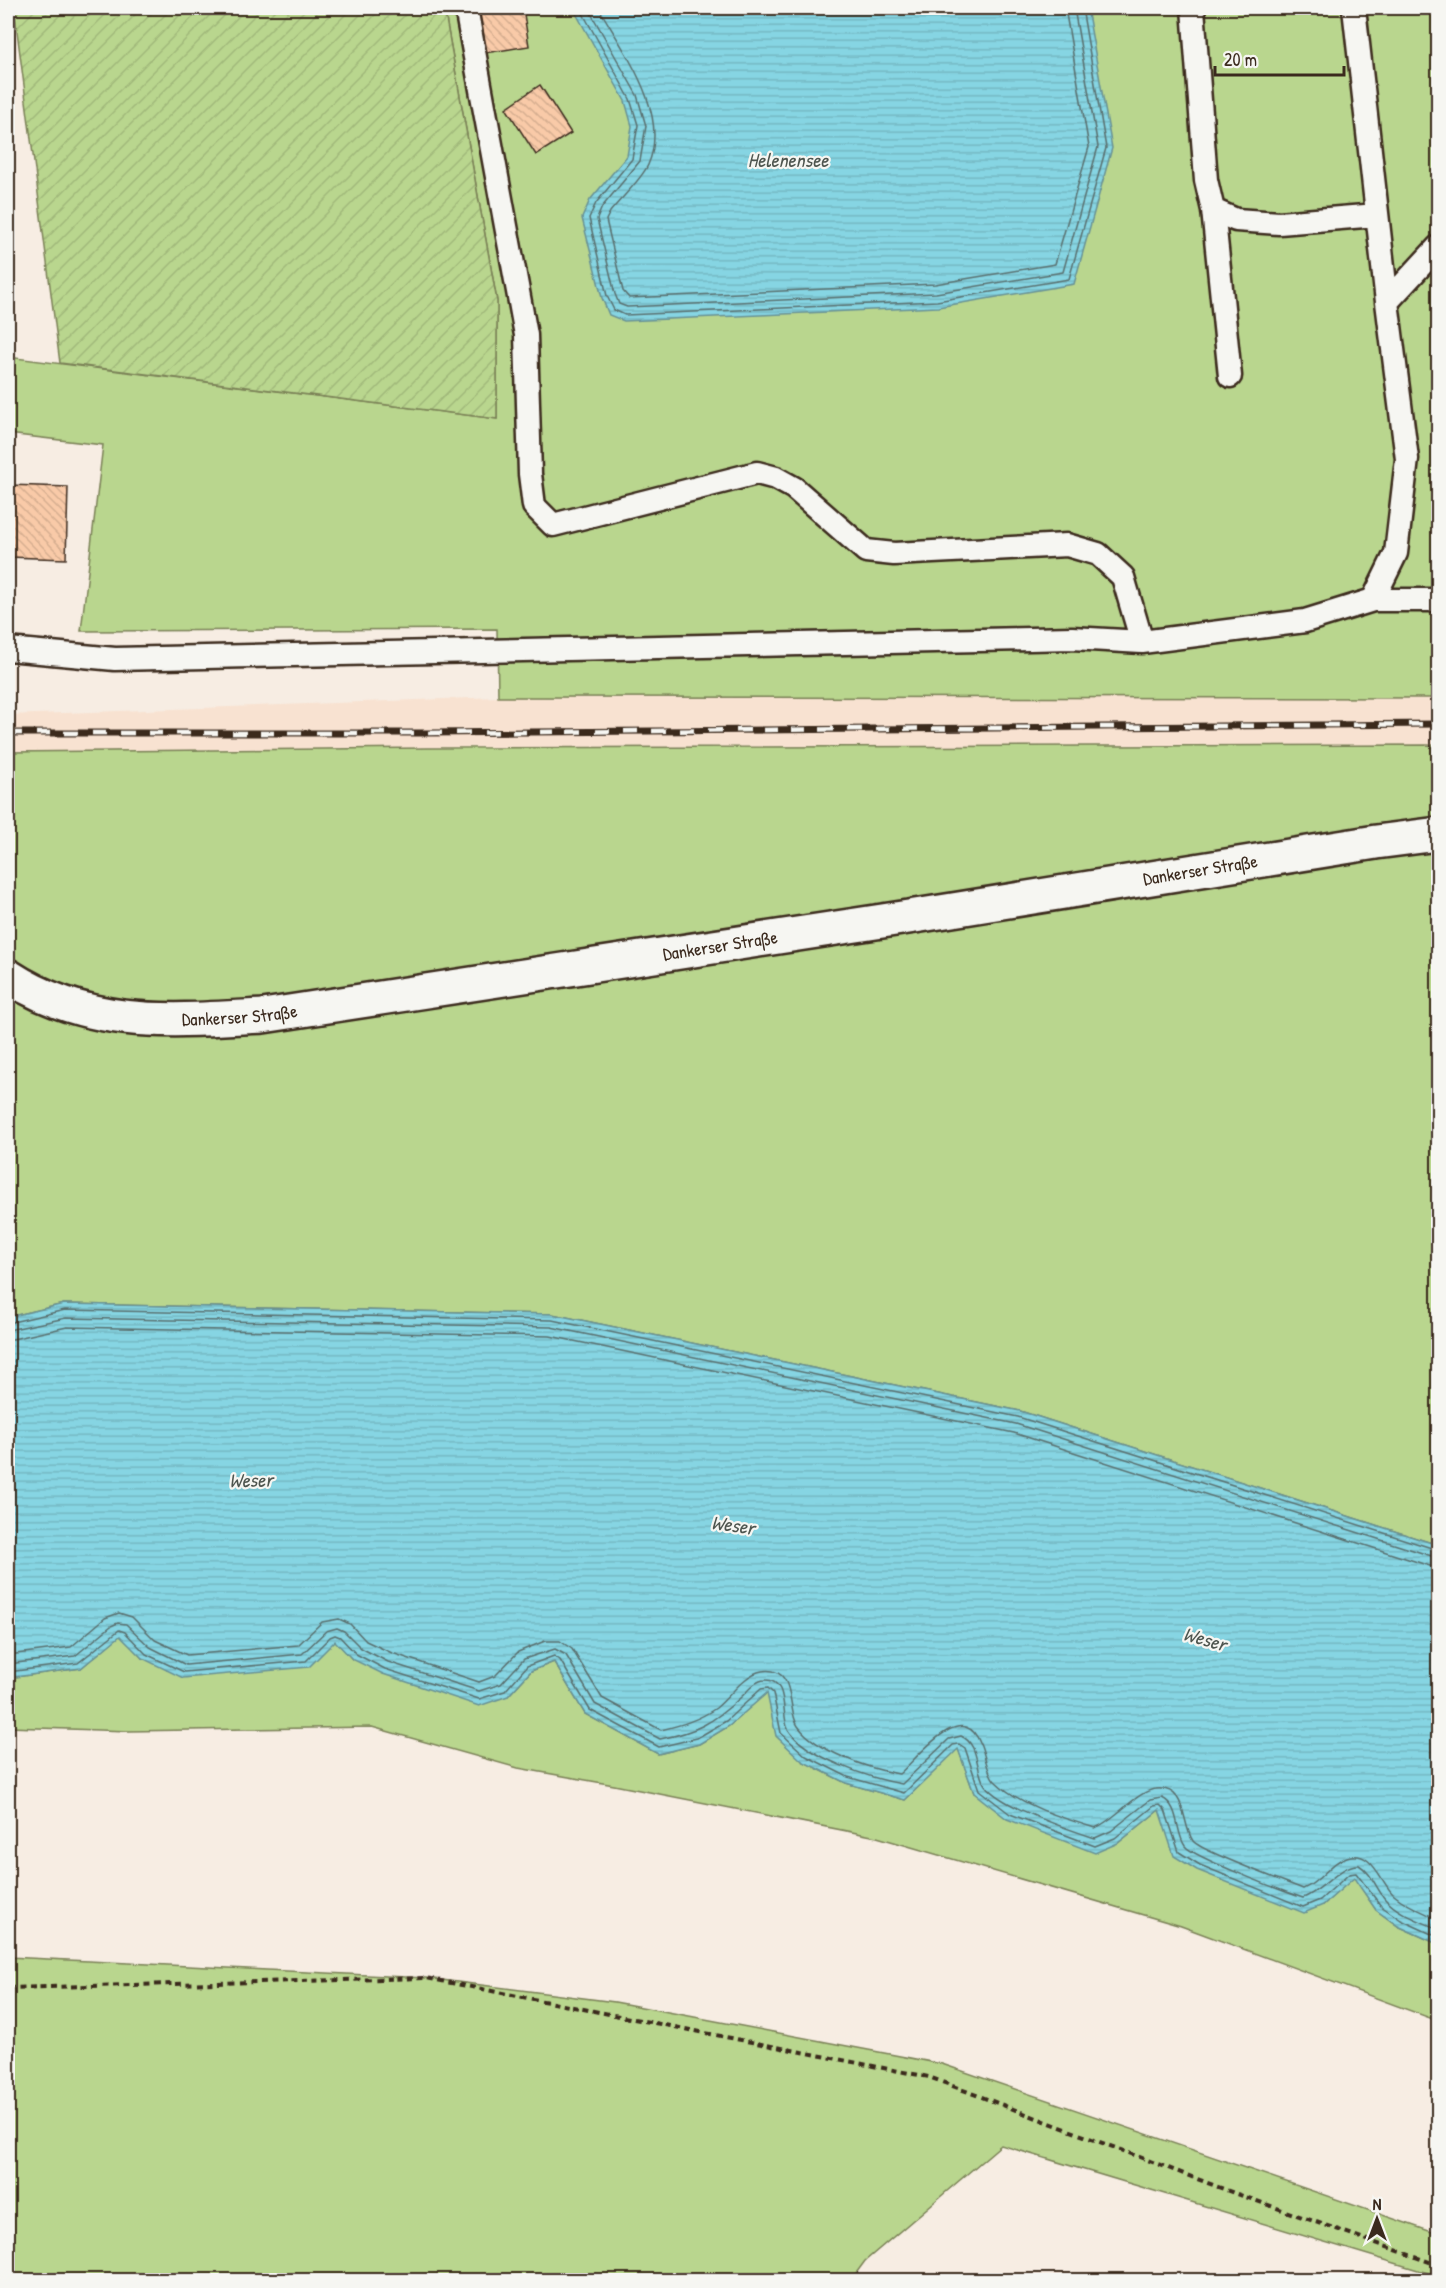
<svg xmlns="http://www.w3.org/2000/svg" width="1446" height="2288" viewBox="0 0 1446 2288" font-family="'Patrick Hand',sans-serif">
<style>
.built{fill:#f8e2d1}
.green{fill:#b9d68e;stroke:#7a8056;stroke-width:1.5}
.garden{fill:url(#garden-furrows);stroke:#7a8056;stroke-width:1.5}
.water{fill:url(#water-rules);stroke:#689194;stroke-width:1.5}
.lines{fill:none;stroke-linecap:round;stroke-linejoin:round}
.shore{stroke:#596e6d;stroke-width:1.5}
.building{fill:url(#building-back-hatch);stroke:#3b2a1e;stroke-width:1.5}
.lane-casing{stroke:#3b2a1e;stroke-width:27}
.secondary-casing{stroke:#3b2a1e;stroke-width:38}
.path{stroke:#3b2a1e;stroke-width:4;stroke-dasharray:6 4.5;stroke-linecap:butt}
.lane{stroke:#f6f6f2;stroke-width:22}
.secondary{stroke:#f6f6f2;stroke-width:33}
.rail-casing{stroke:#3b2a1e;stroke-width:7}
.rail{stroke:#f6f6f2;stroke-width:4.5;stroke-dasharray:14;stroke-linecap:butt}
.labels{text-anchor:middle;stroke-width:4.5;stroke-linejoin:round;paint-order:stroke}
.street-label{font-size:18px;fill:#3b2a1e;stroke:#f6f6f2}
.water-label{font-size:20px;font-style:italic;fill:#4e554f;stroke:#f6f6f2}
</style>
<defs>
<pattern id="garden-furrows" width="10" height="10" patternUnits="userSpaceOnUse" patternTransform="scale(1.5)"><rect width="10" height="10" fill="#b9d68e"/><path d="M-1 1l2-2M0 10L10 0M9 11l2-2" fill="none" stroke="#a0b87a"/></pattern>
<pattern id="water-rules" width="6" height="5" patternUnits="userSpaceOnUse" patternTransform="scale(1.5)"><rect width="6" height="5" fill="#86d5e3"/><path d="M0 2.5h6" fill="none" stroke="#75b7c2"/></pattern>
<pattern id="building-back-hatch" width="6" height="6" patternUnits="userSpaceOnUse" patternTransform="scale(1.5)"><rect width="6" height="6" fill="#f9caa8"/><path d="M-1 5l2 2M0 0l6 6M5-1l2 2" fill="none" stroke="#d6ae90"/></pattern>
</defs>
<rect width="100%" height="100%" fill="#f7ede3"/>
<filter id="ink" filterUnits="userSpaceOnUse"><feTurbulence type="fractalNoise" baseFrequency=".0167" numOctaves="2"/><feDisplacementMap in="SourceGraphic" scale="12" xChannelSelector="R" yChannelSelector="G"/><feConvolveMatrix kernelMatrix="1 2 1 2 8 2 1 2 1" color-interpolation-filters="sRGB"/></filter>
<g filter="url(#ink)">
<path class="built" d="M 498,697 L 1438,698 L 1438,745 L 428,748 L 8,752 L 8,715 Z"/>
<path class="green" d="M 444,8 L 1438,8 L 1438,698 L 498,697 L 497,629 L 81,631 L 103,445 L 8,434 L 8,357 L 497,419 L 497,301 Z
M 1438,745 L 1438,1545 L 1020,1411 L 552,1314 L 64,1304 L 8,1317 L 8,752 L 428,748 Z
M 120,1635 L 142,1658 L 335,1640 L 352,1659 L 508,1696 L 531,1671 L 554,1662 L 585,1714 L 658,1754 L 699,1744 L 729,1726 L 767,1692 L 802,1761 L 846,1783 L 905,1800 L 958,1748 L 974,1793 L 1118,1843 L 1159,1810 L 1323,1905 L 1354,1877 L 1376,1910 L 1398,1926 L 1438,1944 L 1438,2021 L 1181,1926 L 877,1837 L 614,1785 L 518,1768 L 372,1727 L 129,1731 L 8,1727 L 8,1678 L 81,1668 Z
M 8,1957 L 426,1978 L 615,2002 L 942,2064 L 1438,2234 L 1438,2276 L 1001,2145 L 865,2261 L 851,2280 L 8,2280 Z"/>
<path class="garden" d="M 14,8 L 444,8 L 497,301 L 497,419 L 60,363 Z"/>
<path class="water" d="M 573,8 L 1087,8 L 1112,148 L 1074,284 L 938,307 L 624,321 L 609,315 L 602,298 L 582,218 L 590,200 L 627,156 L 632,126 L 625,101 Z
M 64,1304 L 552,1314 L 1020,1411 L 1438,1545 L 1438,1944 L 1398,1926 L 1376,1910 L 1354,1878 L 1323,1905 L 1304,1913 L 1197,1870 L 1174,1856 L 1159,1810 L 1118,1843 L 1095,1853 L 1007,1819 L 974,1793 L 958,1749 L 905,1800 L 846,1783 L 802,1761 L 776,1736 L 767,1693 L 729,1726 L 699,1744 L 658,1754 L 585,1714 L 554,1662 L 531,1671 L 508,1696 L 479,1706 L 383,1674 L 352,1659 L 335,1641 L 309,1667 L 183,1678 L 142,1658 L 120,1636 L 81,1668 L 8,1678 L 8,1317 Z"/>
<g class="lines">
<path class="shore" d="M 580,8 L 630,99 L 638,125 L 632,159 L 596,203 L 589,218 L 607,296 L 614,310 L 625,315 L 937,301 L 1069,279 L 1106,148 L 1082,8
M 588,8 L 637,95 L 646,126 L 640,161 L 602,207 L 597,219 L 615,294 L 619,304 L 627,307 L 936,293 L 1063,272 L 1098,147 L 1074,8
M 599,8 C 623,51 671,113 648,165 C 641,180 621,198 610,212 L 606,220 L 623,291 L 629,298 L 935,284 L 1055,264 L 1089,147 L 1065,8
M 8,1323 L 65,1310 L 552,1320 L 1018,1417 L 1438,1550
M 8,1330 L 66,1318 L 551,1327 L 1016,1424 L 1438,1558
M 8,1340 L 67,1327 L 550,1336 L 1014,1433 L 1430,1566 L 1438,1567
M 8,1655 L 71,1647 L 105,1618 L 119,1613 L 132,1617 L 155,1640 L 187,1655 L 298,1645 L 322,1622 L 339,1619 L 350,1624 L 366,1641 L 392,1653 L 479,1682 L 495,1676 L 518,1652 L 545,1641 L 560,1641 L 572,1649 L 602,1698 L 661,1730 C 681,1725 699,1720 716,1708 C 730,1697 744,1674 762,1671 C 798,1666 786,1710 798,1726 C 816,1751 869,1769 899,1774 C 916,1760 962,1697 980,1743 C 985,1754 987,1773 995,1781 C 1019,1805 1063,1818 1095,1828 C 1114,1821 1138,1790 1156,1789 C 1188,1786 1181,1824 1193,1841 C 1200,1851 1286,1882 1303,1889 C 1320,1883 1330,1862 1347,1857 C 1373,1849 1380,1882 1394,1895 C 1407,1906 1423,1912 1438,1919
M 8,1664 L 75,1656 L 111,1626 L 118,1623 L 126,1624 L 150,1647 L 186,1665 L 302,1654 L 326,1631 L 337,1628 L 344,1631 L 361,1648 L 388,1662 L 479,1691 L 501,1684 L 524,1659 L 555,1649 L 566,1655 L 595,1704 L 660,1739 C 696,1732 713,1723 740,1698 C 747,1692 755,1680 765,1680 C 789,1679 781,1716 788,1729 C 805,1757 872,1779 902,1784 L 949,1739 L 961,1736 C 980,1744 975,1771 985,1785 C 1001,1807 1068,1829 1095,1838 L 1111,1831 L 1150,1800 L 1162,1798 C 1180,1806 1175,1832 1185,1846 C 1193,1857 1285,1892 1303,1898 C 1322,1892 1341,1863 1359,1865 C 1371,1872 1376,1888 1385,1899 C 1398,1914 1421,1921 1438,1929
M 8,1672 L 78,1663 L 119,1630 L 125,1632 L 146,1654 L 184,1672 L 306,1661 L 330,1637 L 335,1635 L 340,1637 L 356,1654 L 385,1669 L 479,1699 L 505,1691 L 527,1666 L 554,1656 L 560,1660 L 590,1710 L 659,1747 L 697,1738 L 726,1721 L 761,1689 L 768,1688 L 773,1693 L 781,1733 L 806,1756 L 848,1777 L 904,1793 L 953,1745 L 959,1744 L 965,1748 L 979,1790 L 1010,1814 L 1095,1846 L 1115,1838 L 1154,1806 L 1160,1805 L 1165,1810 L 1179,1852 L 1200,1865 L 1303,1907 L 1320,1900 L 1349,1874 L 1356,1873 L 1381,1906 L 1401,1920 L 1438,1937"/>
</g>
<path class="building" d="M 477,8 L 523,8 L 529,46 L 485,53 Z
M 540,85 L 571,133 L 536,155 L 506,108 Z
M 8,485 L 68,487 L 66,559 L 8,557 Z"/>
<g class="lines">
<defs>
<path id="lane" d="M 466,8 L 526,335 L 530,474 L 534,506 L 553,525 L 757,473 L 776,478 L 794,488 L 866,551 L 894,554 L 1067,545 L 1098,554 L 1123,577 L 1142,642
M 1193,8 L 1206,180 L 1213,210 L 1236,220 L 1279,223 L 1377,215
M 1354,8 L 1387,302
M 1213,210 L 1230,376
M 1373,600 L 1438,600
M 8,649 L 115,659 L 1072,638 L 1142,642 L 1305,621 L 1373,600 L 1396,553 L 1407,459 L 1387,302 L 1438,247"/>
<g id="secondary">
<path id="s1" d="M 8,976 C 89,1029 171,1021 263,1016 L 915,916 L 1376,842 L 1438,834"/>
</g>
</defs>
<use href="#lane" class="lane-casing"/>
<use href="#secondary" class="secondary-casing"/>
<path class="path" d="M 8,1988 L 426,1978 L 929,2077 L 1234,2193 L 1438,2265"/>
<use href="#lane" class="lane"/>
<use href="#secondary" class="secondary"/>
<defs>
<path id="rail" d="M 8,733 L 426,733 L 1438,724"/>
</defs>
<use href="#rail" class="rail-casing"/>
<use href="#rail" class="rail"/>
</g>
</g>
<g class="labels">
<g class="street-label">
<text dy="6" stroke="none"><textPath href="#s1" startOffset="1212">Dankerser Straße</textPath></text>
<text dy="6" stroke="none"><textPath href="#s1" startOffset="726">Dankerser Straße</textPath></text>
<text dy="6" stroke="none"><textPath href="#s1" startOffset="240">Dankerser Straße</textPath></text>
</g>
<g class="water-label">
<text x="788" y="167">Helenensee</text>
<text transform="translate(251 1480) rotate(-1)" y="7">Weser</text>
<text transform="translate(733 1525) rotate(8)" y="7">Weser</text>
<text transform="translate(1205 1639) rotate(16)" y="7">Weser</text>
</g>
</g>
<rect width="1446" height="2288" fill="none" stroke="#f6f6f2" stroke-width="30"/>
<rect x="15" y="15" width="1416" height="2258" fill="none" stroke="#3b2a1e" stroke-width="2" filter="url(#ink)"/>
<g transform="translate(1377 2219)" stroke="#f6f6f2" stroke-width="4.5" paint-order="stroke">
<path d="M0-4.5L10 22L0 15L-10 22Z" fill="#3b2a1e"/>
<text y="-9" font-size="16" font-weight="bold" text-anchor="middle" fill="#3b2a1e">N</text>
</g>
<path d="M1215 66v9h129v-9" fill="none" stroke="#3b2a1e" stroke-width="3"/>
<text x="1224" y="66" font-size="18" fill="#3b2a1e" stroke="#f6f6f2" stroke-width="4.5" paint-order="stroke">20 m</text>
</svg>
